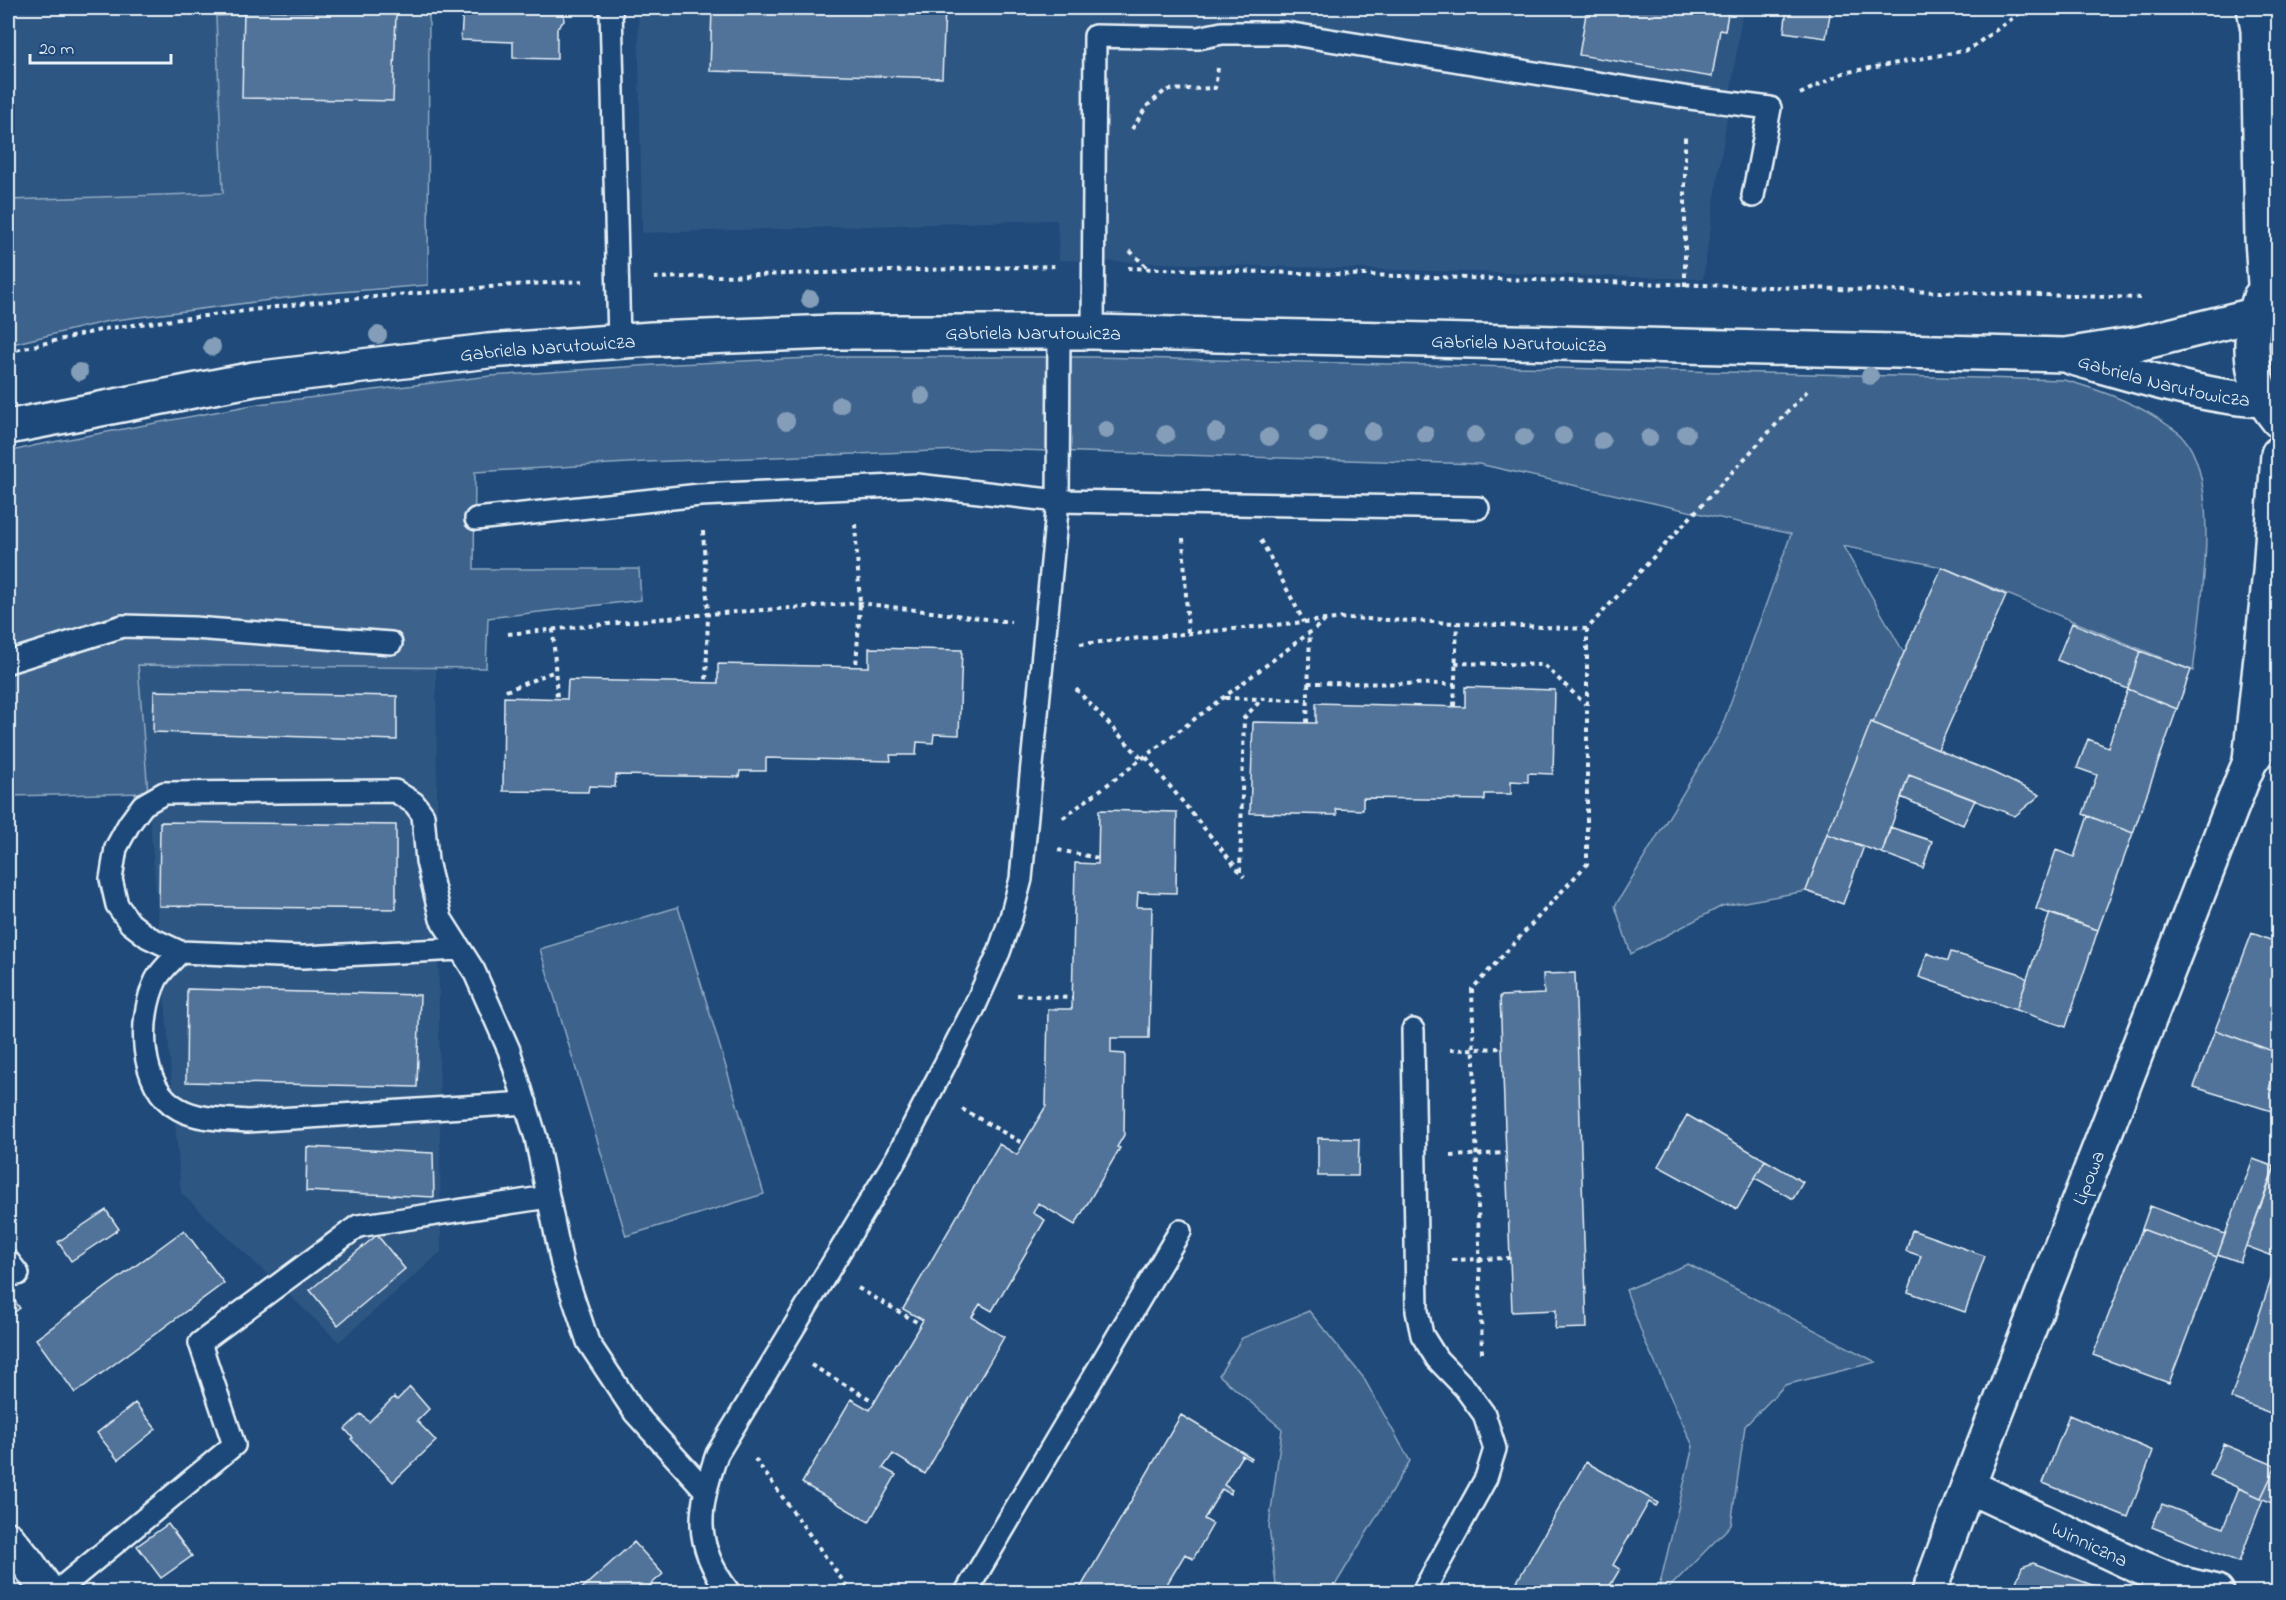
<svg xmlns="http://www.w3.org/2000/svg" width="2286" height="1600" viewBox="0 0 2286 1600" font-family="'Indie Flower',sans-serif">
<style>
.built{fill:#2e5683}
.green{fill:#3c628c;stroke:#92aac2;stroke-width:1.5}
.building{fill:#517399;stroke:#e8f1f8;stroke-width:1.5}
.lines{fill:none;stroke-linecap:round;stroke-linejoin:round}
.service-casing{stroke:#e8f1f8;stroke-width:26}
.minor-casing{stroke:#e8f1f8;stroke-width:38}
.tertiary-casing{stroke:#e8f1f8;stroke-width:38}
.secondary-casing{stroke:#e8f1f8;stroke-width:38}
.path{stroke:#e8f1f8;stroke-width:4;stroke-dasharray:4.5 4.5;stroke-linecap:butt}
.service{stroke:#1f4a7a;stroke-width:21}
.minor{stroke:#1f4a7a;stroke-width:33}
.tertiary{stroke:#1f4a7a;stroke-width:33}
.secondary{stroke:#1f4a7a;stroke-width:33}
.tree{fill:#849eb9}
.labels{text-anchor:middle;stroke-width:4.5;stroke-linejoin:round;paint-order:stroke}
.street-label{font-size:20px;fill:#e8f1f8;stroke:#1f4a7a}
</style>
<rect width="100%" height="100%" fill="#1f4a7a"/>
<filter id="ink" filterUnits="userSpaceOnUse"><feTurbulence type="fractalNoise" baseFrequency=".0167" numOctaves="2"/><feDisplacementMap in="SourceGraphic" scale="12" xChannelSelector="R" yChannelSelector="G"/><feConvolveMatrix kernelMatrix="1 2 1 2 8 2 1 2 1" color-interpolation-filters="sRGB"/></filter>
<g filter="url(#ink)">
<path class="built" d="M 8,8 L 368,8 L 216,16 L 223,193 L 8,200 Z
M 638,8 L 1743,8 L 1703,279 L 1059,260 L 1057,220 L 642,233 Z
M 137,665 L 436,667 L 441,1252 L 339,1342 L 181,1193 Z"/>
<path class="green" d="M 368,8 L 429,8 L 428,285 L 316,294 L 108,321 L 8,345 L 8,200 L 223,193 L 216,16 Z
M 835,357 L 1092,357 L 2064,380 C 2101,390 2138,403 2169,426 C 2173,429 2180,433 2183,437 C 2223,483 2200,613 2193,671 L 1942,567 L 1843,546 L 1904,653 L 1827,834 L 1806,891 L 1722,906 L 1631,954 L 1615,906 L 1720,732 L 1791,534 L 1479,464 L 988,449 L 645,462 L 475,472 L 474,569 L 639,569 L 641,600 L 488,618 L 486,668 L 138,665 L 148,793 L 8,796 L 8,452 L 37,445 L 258,404 L 490,376 L 654,365 Z
M 678,907 L 764,1194 L 626,1236 L 540,949 Z
M 1688,1264 L 1876,1362 L 1785,1385 L 1745,1426 L 1731,1525 L 1665,1592 L 1658,1592 L 1693,1446 L 1644,1339 L 1626,1290 Z
M 1309,1311 L 1363,1377 L 1410,1461 L 1331,1592 L 1306,1592 L 1276,1585 L 1269,1526 L 1282,1429 L 1219,1375 L 1242,1338 Z"/>
<path class="building" d="M 463,8 L 563,8 L 564,21 L 557,28 L 557,59 L 513,58 L 513,42 L 461,40 Z
M 712,8 L 945,8 L 942,78 L 710,71 Z
M 1585,8 L 1729,8 L 1725,31 L 1720,30 L 1712,77 L 1579,55 L 1587,8 Z
M 1787,8 L 1831,8 L 1826,38 L 1784,32 Z
M 244,10 L 396,14 L 393,101 L 242,98 Z
M 1942,567 L 2006,595 L 1938,750 L 1873,723 Z
M 2072,623 L 2140,651 L 2128,689 L 2057,660 Z
M 869,648 L 962,650 L 959,735 L 934,734 L 933,743 L 917,742 L 916,755 L 890,755 L 891,761 L 766,758 L 766,771 L 740,771 L 739,777 L 616,775 L 615,787 L 589,786 L 588,792 L 503,791 L 504,697 L 567,699 L 568,680 L 718,683 L 718,664 L 869,667 Z
M 2140,651 L 2191,670 L 2177,709 L 2128,689 Z
M 1465,687 L 1555,690 L 1553,774 L 1528,773 L 1528,782 L 1511,781 L 1511,794 L 1485,794 L 1485,800 L 1363,798 L 1363,810 L 1336,809 L 1337,815 L 1250,813 L 1253,722 L 1316,723 L 1316,703 L 1465,707 Z
M 2128,689 L 2177,709 L 2133,833 L 2083,814 L 2097,775 L 2077,768 L 2088,739 L 2108,747 Z
M 154,691 L 397,696 L 397,740 L 153,732 Z
M 1871,722 L 1994,773 L 2040,795 L 2015,816 L 1909,775 L 1882,853 L 1827,834 Z
M 1909,775 L 1975,800 L 1963,825 L 1901,797 Z
M 1099,810 L 1177,812 L 1176,893 L 1138,892 L 1137,907 L 1152,907 L 1149,1038 L 1111,1038 L 1111,1053 L 1125,1054 L 1124,1135 L 1117,1147 L 1120,1148 L 1075,1225 L 1038,1203 L 1033,1213 L 1045,1220 L 992,1311 L 980,1304 L 972,1317 L 1004,1337 L 925,1474 L 893,1454 L 883,1468 L 896,1475 L 869,1522 L 802,1483 L 851,1399 L 870,1410 L 923,1320 L 903,1309 L 999,1144 L 1017,1155 L 1046,1106 L 1048,1009 L 1072,1009 L 1075,863 L 1098,864 Z
M 2088,816 L 2133,833 L 2098,930 L 2036,909 L 2056,850 L 2074,857 Z
M 160,822 L 396,825 L 396,909 L 159,906 Z
M 1890,827 L 1932,841 L 1923,868 L 1882,853 Z
M 1827,834 L 1864,846 L 1843,904 L 1806,891 Z
M 2050,913 L 2098,930 L 2066,1027 L 2016,1010 Z
M 2252,933 L 2278,943 L 2278,1053 L 2215,1030 Z
M 1951,952 L 2018,973 L 2027,979 L 2016,1010 L 1919,977 L 1927,953 L 1948,961 Z
M 1575,973 L 1587,1328 L 1555,1329 L 1556,1310 L 1512,1312 L 1500,996 L 1544,994 L 1543,974 Z
M 187,989 L 420,995 L 417,1087 L 186,1082 Z
M 2215,1030 L 2278,1053 L 2278,1059 L 2269,1089 L 2278,1092 L 2278,1113 L 2194,1087 Z
M 1687,1115 L 1765,1160 L 1737,1209 L 1658,1166 Z
M 1318,1138 L 1359,1139 L 1358,1176 L 1318,1176 Z
M 307,1147 L 433,1153 L 434,1197 L 306,1191 Z
M 2278,1156 L 2278,1258 L 2246,1246 Z
M 2253,1159 L 2275,1167 L 2240,1262 L 2218,1254 Z
M 1765,1160 L 1803,1182 L 1793,1199 L 1755,1178 Z
M 2150,1206 L 2225,1234 L 2217,1257 L 2142,1229 Z
M 106,1210 L 119,1229 L 71,1261 L 58,1242 Z
M 2142,1229 L 2217,1257 L 2169,1383 L 2093,1355 Z
M 184,1230 L 224,1283 L 75,1393 L 36,1339 Z
M 1912,1230 L 1985,1256 L 1965,1312 L 1908,1292 L 1921,1256 L 1906,1251 Z
M 377,1235 L 405,1269 L 338,1325 L 310,1290 Z
M 2278,1259 L 2278,1416 L 2231,1398 Z
M 8,1292 L 20,1308 L 8,1317 Z
M 410,1387 L 429,1409 L 417,1421 L 436,1441 L 393,1482 L 351,1439 L 353,1438 L 345,1429 L 361,1414 L 369,1422 L 394,1397 L 397,1400 Z
M 135,1403 L 156,1429 L 118,1460 L 97,1433 Z
M 1181,1415 L 1252,1458 L 1250,1460 L 1242,1455 L 1224,1485 L 1232,1490 L 1230,1494 L 1222,1489 L 1204,1519 L 1213,1524 L 1193,1559 L 1185,1554 L 1167,1584 L 1176,1589 L 1174,1592 L 1166,1587 L 1162,1592 L 1078,1592 Z
M 2069,1415 L 2153,1451 L 2128,1517 L 2043,1483 Z
M 2223,1444 L 2276,1466 L 2261,1498 L 2210,1475 Z
M 1586,1462 L 1658,1503 L 1656,1506 L 1649,1502 L 1613,1565 L 1620,1569 L 1608,1589 L 1600,1585 L 1596,1592 L 1511,1592 Z
M 2276,1466 L 2278,1467 L 2278,1506 L 2261,1498 Z
M 2239,1488 L 2263,1499 L 2239,1562 L 2152,1527 L 2162,1504 L 2223,1528 Z
M 168,1524 L 192,1556 L 161,1578 L 137,1546 Z
M 634,1542 L 663,1574 L 642,1592 L 578,1592 Z
M 2033,1563 L 2111,1592 L 2012,1592 L 2022,1567 Z"/>
<g class="lines">
<defs>
<path id="service" d="M 611,8 L 619,342
M 1093,332 L 1095,36 L 1198,38 L 1222,33 L 1286,33 L 1690,98 L 1770,108 L 1753,196
M 476,519 L 700,495 L 917,485 L 1058,501 L 1478,508
M 8,662 L 123,626 L 194,628 L 391,643
M 460,949 L 303,957 L 180,952 L 148,937 L 130,923 L 117,905 L 111,879 L 116,848 L 129,824 L 143,805 L 164,793 L 395,791 L 414,803 L 423,815 L 427,861 L 441,919 L 474,971 L 509,1050 L 536,1138 L 562,1264 L 588,1342 L 635,1413 L 705,1490
M 180,952 C 172,961 161,970 156,980 C 138,1017 138,1087 179,1109 C 199,1120 225,1119 247,1121 L 526,1103
M 1413,1030 L 1417,1311 L 1422,1335 L 1437,1359 L 1465,1388 L 1484,1414 L 1495,1449 L 1486,1478 L 1423,1592
M 8,1261 L 18,1274
M 56,1592 L 234,1445 L 200,1343 L 358,1226 L 548,1197
M 729,1592 C 692,1543 698,1509 717,1454 L 897,1157 L 973,1010 L 999,952 L 1011,917 L 1021,879 L 1025,836 L 1058,501 L 1059,332
M 966,1592 L 1180,1231"/>
<g id="minor">
<path id="s1" d="M 1968,1486 L 2140,1567 L 2178,1583 L 2217,1592"/>
<path d="M 8,1539 L 27,1562 L 48,1592"/>
</g>
<g id="tertiary">
<path d="M 2250,760 L 2270,572 L 2278,454"/>
<path id="s2" d="M 1929,1592 L 1968,1486 L 2243,778 L 2250,762 L 2278,723"/>
</g>
<g id="secondary">
<path d="M 2254,8 L 2258,30 L 2262,239 L 2265,284"/>
<path d="M 2260,297 C 2249,329 2248,370 2265,401 C 2268,408 2274,414 2278,420"/>
<path id="s3" d="M 2073,358 C 2131,374 2204,398 2264,400"/>
<path id="s4" d="M 8,427 L 254,379 L 488,351 L 652,339 L 834,332 L 1093,332 L 2065,355 L 2141,343 L 2254,315"/>
</g>
</defs>
<use href="#service" class="service-casing"/>
<use href="#minor" class="minor-casing"/>
<use href="#tertiary" class="tertiary-casing"/>
<use href="#secondary" class="secondary-casing"/>
<path class="path" d="M 1800,94 L 1843,73 L 1968,50 L 2027,8
M 1132,129 L 1147,106 L 1166,90 L 1215,88 L 1218,68
M 1130,251 L 1149,269
M 1128,268 L 2143,298
M 654,278 L 1057,266
M 1685,286 L 1685,134
M 8,352 L 109,328 L 316,302 L 513,285 L 583,281
M 855,524 L 860,603 L 856,667
M 703,531 L 708,614 L 706,683
M 1183,538 L 1188,634
M 1261,540 L 1304,622
M 553,629 L 557,699
M 508,634 L 708,614 L 860,603 L 1011,622
M 1080,644 L 1346,618 L 1587,629
M 1455,663 L 1544,665 L 1585,704
M 1308,683 L 1455,684
M 1076,689 L 1142,759
M 506,691 L 555,671
M 1225,698 L 1308,700
M 1454,706 L 1457,623
M 1307,723 L 1310,632
M 1146,757 L 1244,877
M 1063,818 L 1325,621
M 1058,850 L 1098,858
M 1240,872 L 1244,718 L 1263,698
M 1017,995 L 1072,998
M 1450,1050 L 1502,1048
M 962,1109 L 1024,1144
M 1451,1156 L 1506,1153
M 1452,1260 L 1510,1258
M 858,1288 L 920,1324
M 1482,1353 L 1472,989 L 1587,864 L 1587,629 L 1807,391
M 811,1365 L 875,1402
M 755,1459 L 851,1592"/>
<use href="#service" class="service"/>
<use href="#minor" class="minor"/>
<use href="#tertiary" class="tertiary"/>
<use href="#secondary" class="secondary"/>
</g>
<g class="tree">
<circle cx="810" cy="299" r="9"/>
<circle cx="378" cy="335" r="9"/>
<circle cx="212" cy="347" r="9"/>
<circle cx="79" cy="372" r="9"/>
<circle cx="1870" cy="376" r="9"/>
<circle cx="922" cy="396" r="9"/>
<circle cx="840" cy="405" r="9"/>
<circle cx="786" cy="421" r="9"/>
<circle cx="1106" cy="430" r="9"/>
<circle cx="1372" cy="431" r="9"/>
<circle cx="1216" cy="432" r="9"/>
<circle cx="1166" cy="434" r="9"/>
<circle cx="1318" cy="434" r="9"/>
<circle cx="1425" cy="434" r="9"/>
<circle cx="1686" cy="434" r="9"/>
<circle cx="1475" cy="435" r="9"/>
<circle cx="1563" cy="436" r="9"/>
<circle cx="1269" cy="437" r="9"/>
<circle cx="1524" cy="437" r="9"/>
<circle cx="1649" cy="438" r="9"/>
<circle cx="1602" cy="441" r="9"/>
</g>
</g>
<g class="labels">
<g class="street-label">
<text dy="7" stroke="none"><textPath href="#s4" startOffset="1032">Gabriela Narutowicza</textPath></text>
<text dy="7" stroke="none"><textPath href="#s4" startOffset="1518">Gabriela Narutowicza</textPath></text>
<text dy="7" stroke="none"><textPath href="#s4" startOffset="546">Gabriela Narutowicza</textPath></text>
<text dy="7" stroke="none"><textPath href="#s3" startOffset="94">Gabriela Narutowicza</textPath></text>
<text dy="7" stroke="none"><textPath href="#s2" startOffset="444">Lipowa</textPath></text>
<text dy="7" stroke="none"><textPath href="#s1" startOffset="135">Winniczna</textPath></text>
</g>
</g>
<rect width="2286" height="1600" fill="none" stroke="#1f4a7a" stroke-width="30"/>
<rect x="15" y="15" width="2256" height="1570" fill="none" stroke="#e8f1f8" stroke-width="2" filter="url(#ink)"/>
<path d="M30 54v9h141v-9" fill="none" stroke="#e8f1f8" stroke-width="3"/>
<text x="39" y="54" font-size="18" fill="#e8f1f8" stroke="#1f4a7a" stroke-width="4.5" paint-order="stroke">20 m</text>
</svg>
